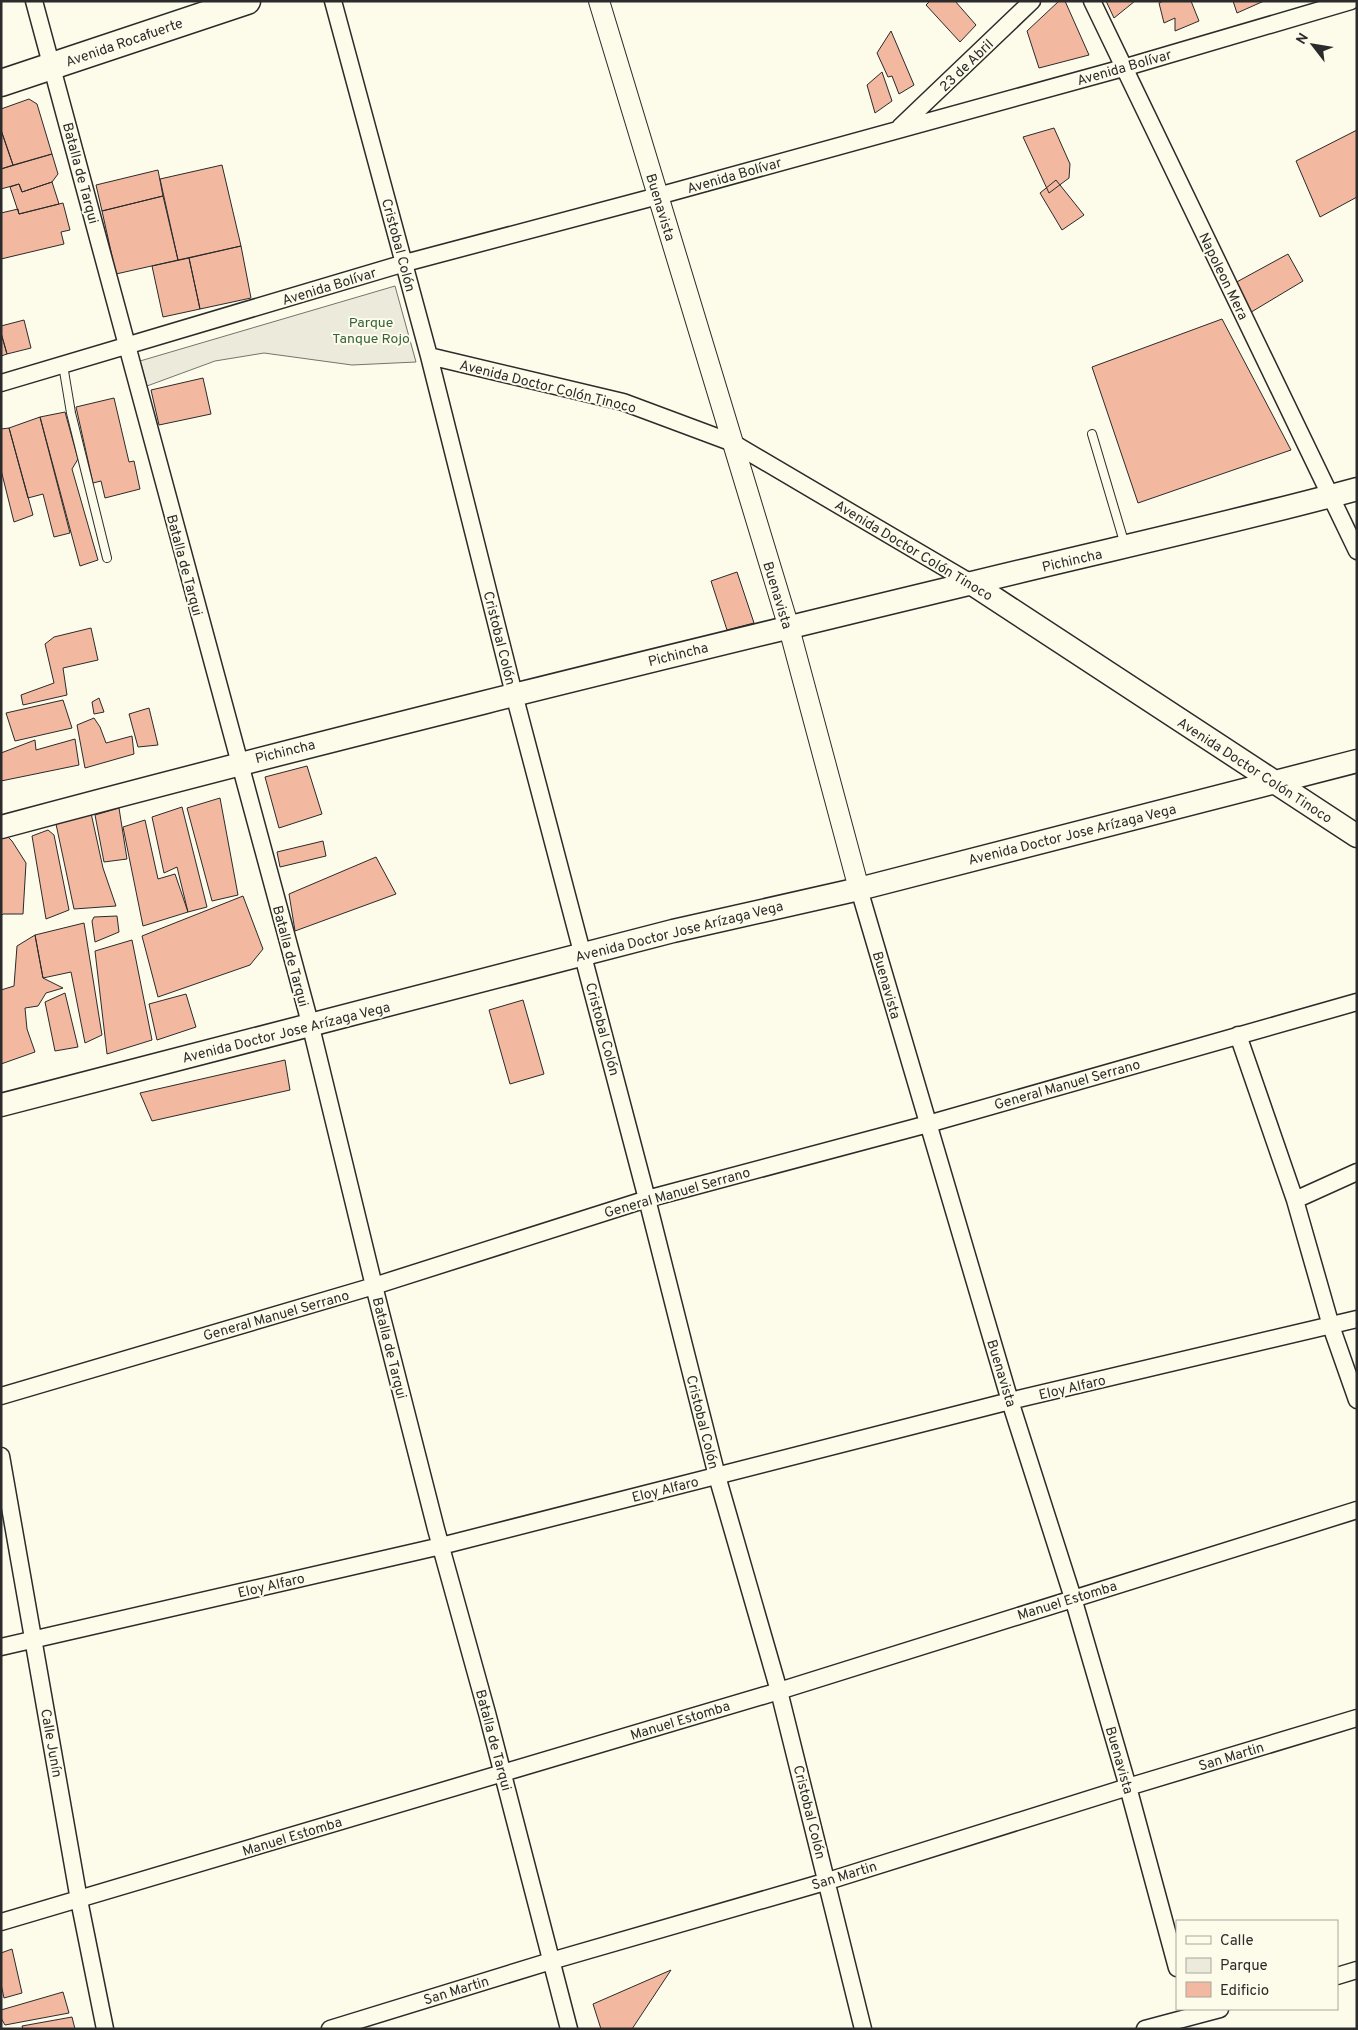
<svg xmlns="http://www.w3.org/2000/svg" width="1358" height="2030" viewBox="0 0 1358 2030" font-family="Overpass,sans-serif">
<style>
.green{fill:#ecebdb;stroke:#74746e}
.building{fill:#f2b8a0;stroke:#2b2b2b}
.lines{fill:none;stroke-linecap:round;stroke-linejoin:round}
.service-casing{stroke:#2b2b2b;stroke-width:10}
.minor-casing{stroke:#2b2b2b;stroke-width:19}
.tertiary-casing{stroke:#2b2b2b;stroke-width:22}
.secondary-casing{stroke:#2b2b2b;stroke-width:25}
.primary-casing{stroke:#2b2b2b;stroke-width:29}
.service{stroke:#fdfbea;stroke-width:8}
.minor{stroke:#fdfbea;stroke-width:16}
.tertiary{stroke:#fdfbea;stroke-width:20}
.secondary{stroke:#fdfbea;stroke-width:22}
.primary{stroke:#fdfbea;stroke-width:26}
.labels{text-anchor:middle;stroke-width:4;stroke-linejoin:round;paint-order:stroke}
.street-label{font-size:14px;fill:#2b2b2b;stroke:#fdfbea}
.park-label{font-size:14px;fill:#34623c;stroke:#fdfbea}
</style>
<rect width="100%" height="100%" fill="#fdfbea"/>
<path class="green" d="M 395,286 L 416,362 L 352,365 L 264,353 L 215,361 L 147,386 L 140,361 Z"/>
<path class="building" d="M 930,1 L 955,1 L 976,25 L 960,42 L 926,5 Z
M 1059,1 L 1065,1 L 1089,55 L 1039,68 L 1027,31 Z
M 1106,1 L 1135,1 L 1114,18 Z
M 1163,1 L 1191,1 L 1199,21 L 1175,31 L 1175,18 L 1164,23 L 1159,3 Z
M 1233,1 L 1264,1 L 1237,13 Z
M 891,31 L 914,85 L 899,94 L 892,76 L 888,77 L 877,53 Z
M 882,72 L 892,101 L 875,113 L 867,85 Z
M 29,99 L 37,104 L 52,154 L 13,165 L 1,130 L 1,109 Z
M 1054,128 L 1070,164 L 1069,178 L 1049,193 L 1023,137 Z
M 1,130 L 13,165 L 1,169 Z
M 1357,130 L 1357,197 L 1320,217 L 1296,161 Z
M 52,154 L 58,174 L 52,182 L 22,192 L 19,184 L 1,189 L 1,169 Z
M 222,165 L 241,246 L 178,260 L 160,179 Z
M 158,170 L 163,196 L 102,211 L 96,185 Z
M 1056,180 L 1084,215 L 1062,230 L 1040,193 Z
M 52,182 L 59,204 L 19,214 L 10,187 L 19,184 L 22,192 Z
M 163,196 L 178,260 L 116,274 L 102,211 Z
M 63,203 L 70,230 L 61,232 L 64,244 L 1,259 L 1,213 L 18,209 L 19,214 Z
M 241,246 L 251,298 L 200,309 L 189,258 Z
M 1288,254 L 1303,281 L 1248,314 L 1233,284 Z
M 189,258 L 200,309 L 163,317 L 152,266 Z
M 1222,319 L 1291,450 L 1138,503 L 1092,367 Z
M 24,320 L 31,348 L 7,354 L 1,333 L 1,326 Z
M 1,333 L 7,354 L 1,356 Z
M 203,378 L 211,414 L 159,425 L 151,390 Z
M 114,398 L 129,462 L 134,461 L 140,489 L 105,498 L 101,481 L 93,483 L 76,407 Z
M 65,412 L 78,459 L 72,469 L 98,560 L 80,566 L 40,417 Z
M 40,417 L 70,533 L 54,537 L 43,494 L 28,498 L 9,428 Z
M 9,428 L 33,515 L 14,522 L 1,470 L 1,429 Z
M 737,572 L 754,623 L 727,630 L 711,581 Z
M 91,628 L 98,660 L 63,668 L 67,695 L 23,705 L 21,695 L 54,683 L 45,644 L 54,637 Z
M 99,698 L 104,712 L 94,714 L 92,702 Z
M 63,700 L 72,728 L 15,741 L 6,713 Z
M 149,708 L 158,745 L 138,747 L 129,714 Z
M 94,718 L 100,727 L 106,743 L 132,736 L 134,754 L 85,768 L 77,725 Z
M 75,739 L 79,765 L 1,781 L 1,753 L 35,740 L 36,750 Z
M 307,766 L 322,814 L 279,828 L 265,777 Z
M 220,798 L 238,895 L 212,901 L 187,808 Z
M 182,807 L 207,907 L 188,912 L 177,867 L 164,873 L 152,817 Z
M 119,808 L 127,859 L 104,862 L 95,815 Z
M 91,813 L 103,868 L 116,906 L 74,909 L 56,824 Z
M 145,820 L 158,879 L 175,874 L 188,912 L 143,926 L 123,827 Z
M 48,830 L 54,835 L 69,910 L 46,919 L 32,836 Z
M 6,835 L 12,841 L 26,863 L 23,914 L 3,914 L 1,916 L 1,839 Z
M 323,841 L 326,856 L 280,867 L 277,852 Z
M 376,857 L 396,894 L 295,931 L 289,894 Z
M 243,896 L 263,949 L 250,965 L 158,997 L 142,936 Z
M 117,916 L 119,932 L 95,942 L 92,921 L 94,917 Z
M 84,923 L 102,1035 L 85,1043 L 71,972 L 43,978 L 35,935 Z
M 35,935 L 43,978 L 63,988 L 46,993 L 38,1006 L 25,1008 L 27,1029 L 35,1052 L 1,1064 L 1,990 L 14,986 L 17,946 Z
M 132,940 L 152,1040 L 107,1054 L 95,951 Z
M 65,993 L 78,1047 L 55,1051 L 45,1002 Z
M 186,994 L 196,1027 L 157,1040 L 149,1004 Z
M 523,1000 L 544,1074 L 510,1084 L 489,1010 Z
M 285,1060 L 290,1090 L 152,1121 L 140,1093 Z
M 12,1949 L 22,1993 L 4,1998 L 1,1984 L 1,1953 Z
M 671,1970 L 632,2029 L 601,2029 L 593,2004 Z
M 63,1992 L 69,2013 L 5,2025 L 1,2018 L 1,2010 Z
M 72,2017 L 75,2029 L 23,2029 L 22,2026 Z"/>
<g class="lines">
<defs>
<path id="service" d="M 63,365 L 71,413 L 107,558
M 1092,434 L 1125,545"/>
<path id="minor" d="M 34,1 L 310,1023 L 374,1286 L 436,1529 L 487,1713 L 569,2029
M 333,1 L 429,356 L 514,694 L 647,1199 L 717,1476 L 779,1691 L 863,2029
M 1092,1 L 1357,551
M 900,127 L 1032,1
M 429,356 L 623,402 L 733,443 L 971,583
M 1,383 L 405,263 L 658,196 L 1123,68 L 1351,1
M 859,889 L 1010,1401 L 1073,1598 L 1128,1787 L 1177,1968
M 1238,1035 L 1295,1200 L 1331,1326 L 1357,1400
M 1295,1200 L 1357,1172
M 1,1396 L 374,1286 L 647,1199 L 928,1124 L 1357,1002
M 1,1456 L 79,1900 L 105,2029
M 1,1647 L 441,1546 L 1010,1401 L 1357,1319
M 1,1922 L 779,1691 L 1357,1510
M 1337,1976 L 1357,1970
M 330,2029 L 551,1961 L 828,1881 L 1128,1787 L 1357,1718
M 1145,2029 L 1220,2009"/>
<path id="tertiary" d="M 599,1 L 789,628 L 859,889"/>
<path id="secondary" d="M 971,583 L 1357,836
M 1,827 C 322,741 645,662 968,584 C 1098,552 1228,524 1357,489
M 1,1105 L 673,931 L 859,889 L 1357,761"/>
<path id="primary" d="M 1,83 L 247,1"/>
</defs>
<use href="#service" class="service-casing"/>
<use href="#minor" class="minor-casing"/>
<use href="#tertiary" class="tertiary-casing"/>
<use href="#secondary" class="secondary-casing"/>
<use href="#primary" class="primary-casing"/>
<use href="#service" class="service"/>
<use href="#minor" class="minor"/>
<use href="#tertiary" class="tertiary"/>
<use href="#secondary" class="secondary"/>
<use href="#primary" class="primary"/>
</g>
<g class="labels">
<g class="street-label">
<text transform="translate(124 42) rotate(-19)" y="5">Avenida Rocafuerte</text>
<text transform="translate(966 65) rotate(-44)" y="5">23 de Abril</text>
<text transform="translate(1124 67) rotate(-16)" y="5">Avenida Bolívar</text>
<text transform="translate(81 173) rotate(75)" y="5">Batalla de Tarqui</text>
<text transform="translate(734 175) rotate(-16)" y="5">Avenida Bolívar</text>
<text transform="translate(661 207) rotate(73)" y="5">Buenavista</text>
<text transform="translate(399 245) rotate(75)" y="5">Cristobal Colón</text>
<text transform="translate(1224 276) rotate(64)" y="5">Napoleon Mera</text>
<text transform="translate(329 286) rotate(-17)" y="5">Avenida Bolívar</text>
<text transform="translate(548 386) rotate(14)" y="5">Avenida Doctor Colón Tinoco</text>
<text transform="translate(914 550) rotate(31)" y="5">Avenida Doctor Colón Tinoco</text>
<text transform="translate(1072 560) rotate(-13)" y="5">Pichincha</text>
<text transform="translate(185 565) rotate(75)" y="5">Batalla de Tarqui</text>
<text transform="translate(778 595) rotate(73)" y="5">Buenavista</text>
<text transform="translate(500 638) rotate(76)" y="5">Cristobal Colón</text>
<text transform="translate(678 654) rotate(-14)" y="5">Pichincha</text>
<text transform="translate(285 751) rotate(-14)" y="5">Pichincha</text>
<text transform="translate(1255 770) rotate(33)" y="5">Avenida Doctor Colón Tinoco</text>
<text transform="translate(1072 834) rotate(-14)" y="5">Avenida Doctor Jose Arízaga Vega</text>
<text transform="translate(679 931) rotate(-14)" y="5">Avenida Doctor Jose Arízaga Vega</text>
<text transform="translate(291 956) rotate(75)" y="5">Batalla de Tarqui</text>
<text transform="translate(887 985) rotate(74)" y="5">Buenavista</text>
<text transform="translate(603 1029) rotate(75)" y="5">Cristobal Colón</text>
<text transform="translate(286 1032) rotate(-14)" y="5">Avenida Doctor Jose Arízaga Vega</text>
<text transform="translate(1067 1084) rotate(-16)" y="5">General Manuel Serrano</text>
<text transform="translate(677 1192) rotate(-16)" y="5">General Manuel Serrano</text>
<text transform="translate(276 1315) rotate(-16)" y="5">General Manuel Serrano</text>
<text transform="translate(390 1348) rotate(76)" y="5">Batalla de Tarqui</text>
<text transform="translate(1002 1373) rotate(73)" y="5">Buenavista</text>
<text transform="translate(1072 1387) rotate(-13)" y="5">Eloy Alfaro</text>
<text transform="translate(703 1422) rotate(76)" y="5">Cristobal Colón</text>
<text transform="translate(665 1489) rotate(-14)" y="5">Eloy Alfaro</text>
<text transform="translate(271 1585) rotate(-13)" y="5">Eloy Alfaro</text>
<text transform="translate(1067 1600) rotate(-17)" y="5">Manuel Estomba</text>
<text transform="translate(680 1720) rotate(-17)" y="5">Manuel Estomba</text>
<text transform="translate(494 1740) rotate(75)" y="5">Batalla de Tarqui</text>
<text transform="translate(52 1743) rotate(80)" y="5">Calle Junín</text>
<text transform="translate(1231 1756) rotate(-17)" y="5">San Martin</text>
<text transform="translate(1120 1760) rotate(74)" y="5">Buenavista</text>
<text transform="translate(810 1812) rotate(76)" y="5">Cristobal Colón</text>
<text transform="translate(292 1836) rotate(-17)" y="5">Manuel Estomba</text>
<text transform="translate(844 1875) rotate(-17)" y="5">San Martin</text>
<text transform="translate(456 1990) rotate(-17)" y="5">San Martin</text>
</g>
<g class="park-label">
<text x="371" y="327">Parque<tspan x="371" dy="16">Tanque Rojo</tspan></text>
</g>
</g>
<rect width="1358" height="2030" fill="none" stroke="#2b2b2b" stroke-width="5"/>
<rect x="1176" y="1920" width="162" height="90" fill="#fdfbea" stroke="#a9a89e"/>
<rect x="1186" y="1936" width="25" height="8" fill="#fdfbea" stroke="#a9a89e"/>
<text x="1220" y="1945" font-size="15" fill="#2b2b2b">Calle</text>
<rect x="1186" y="1958" width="25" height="15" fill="#ecebdb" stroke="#a9a89e"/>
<text x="1220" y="1970" font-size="15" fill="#2b2b2b">Parque</text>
<rect x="1186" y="1982" width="25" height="15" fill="#f2b8a0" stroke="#a9a89e"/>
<text x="1220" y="1995" font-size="15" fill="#2b2b2b">Edificio</text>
<g transform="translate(1313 45) rotate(301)" stroke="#fdfbea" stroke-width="4" paint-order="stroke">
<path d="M0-4L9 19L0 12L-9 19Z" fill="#2b2b2b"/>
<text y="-8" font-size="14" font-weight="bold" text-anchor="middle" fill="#2b2b2b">N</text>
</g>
</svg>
